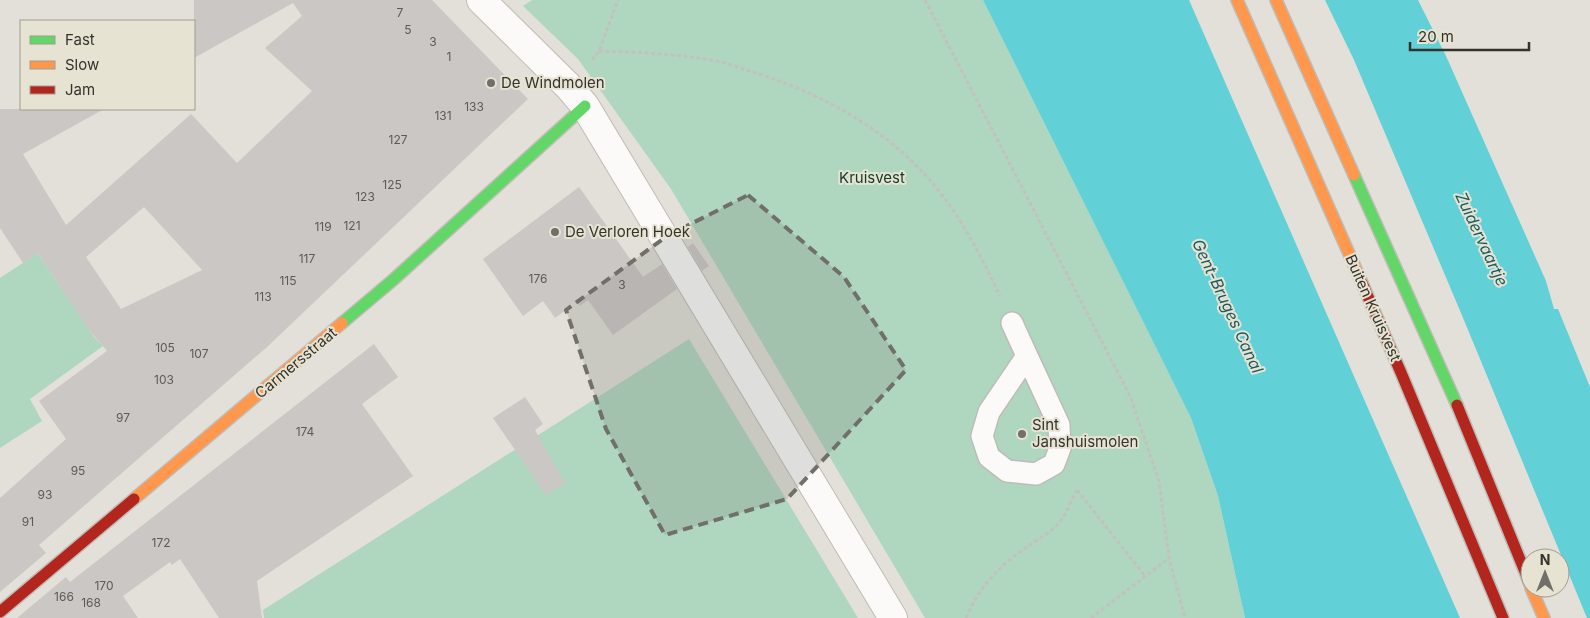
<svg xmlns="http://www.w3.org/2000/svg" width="1590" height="618" viewBox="0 0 1590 618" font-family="Inter,sans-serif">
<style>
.green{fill:#afd7c0}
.water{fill:#62d1d7}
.building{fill:#cbc7c5;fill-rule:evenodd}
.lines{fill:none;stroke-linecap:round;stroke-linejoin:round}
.lane-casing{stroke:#bebcb6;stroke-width:24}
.street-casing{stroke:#bebcb6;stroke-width:30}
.fast-casing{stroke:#bebcb6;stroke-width:14}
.slow-casing{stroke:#bebcb6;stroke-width:14}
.jam-casing{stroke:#bebcb6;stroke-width:14}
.path{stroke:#c2c1bd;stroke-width:3;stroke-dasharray:4 2.5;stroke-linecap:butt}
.lane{stroke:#fbfaf9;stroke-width:21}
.street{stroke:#fbfaf9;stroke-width:28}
.fast{stroke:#63d668;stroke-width:11}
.slow{stroke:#ff974d;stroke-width:11}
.jam{stroke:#b3261e;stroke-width:11}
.marked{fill:#706f68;fill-opacity:0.2;stroke:#706f68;stroke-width:4;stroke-dasharray:10 6;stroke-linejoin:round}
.poi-dot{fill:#706f68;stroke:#e7e3d3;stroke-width:2}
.labels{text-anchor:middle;stroke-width:4;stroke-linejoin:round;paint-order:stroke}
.number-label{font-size:12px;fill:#5c5a54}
.poi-label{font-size:15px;fill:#33322b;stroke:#e7e3d3;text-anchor:start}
.park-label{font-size:15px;fill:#0b3c29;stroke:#e7e3d3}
.street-label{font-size:15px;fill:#33322b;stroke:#e7e3d3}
.water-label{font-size:16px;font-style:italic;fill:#1b585d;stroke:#e7e3d3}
</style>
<rect width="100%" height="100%" fill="#e2e0d8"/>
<path class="green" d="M 532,0 L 983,0 L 1191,418 L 1218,496 L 1245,618 L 925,618 L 671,189 L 578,59 L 523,6 Z
M 38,253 L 94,337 L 103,346 L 30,399 L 42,421 L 0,448 L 0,278 Z
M 689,339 L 858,618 L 264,618 L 263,610 Z"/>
<path class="water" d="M 983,0 L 1189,0 L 1460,618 L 1245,618 L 1218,496 L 1191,418 Z
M 1325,0 L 1418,0 L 1446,56 L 1546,281 L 1554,309 L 1558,309 L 1590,387 L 1590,618 L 1587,618 L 1461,313 L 1354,60 Z"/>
<path class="building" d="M 194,0 L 432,0 L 528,99 L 267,347 L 39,545 L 46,553 L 0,592 L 0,498 L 66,439 L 39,401 L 107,351 L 89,330 L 38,253 L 23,263 L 0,228 L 0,109 L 104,109 L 23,154 L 66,225 L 191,114 L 237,163 L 312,91 L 265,48 L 302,16 L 293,3 L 194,58 ZM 144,207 L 202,270 L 121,309 L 86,257 Z
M 579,187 L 643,277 L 662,264 L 677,289 L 613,335 L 588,300 L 580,306 L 577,302 L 555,318 L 543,301 L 523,316 L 483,259 Z
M 693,243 L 709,266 L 702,271 L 688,247 Z
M 374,344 L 398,377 L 362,404 L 413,476 L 257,581 L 262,618 L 219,618 L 180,559 L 172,565 L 170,562 L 123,596 L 138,618 L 17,618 L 66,577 L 70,582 Z
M 525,397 L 543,424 L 535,430 L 565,483 L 546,495 L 493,418 Z"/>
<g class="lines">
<defs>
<path id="lane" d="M 1012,323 L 1027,356 L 1059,425 L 1060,448 L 1054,464 L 1036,474 L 1007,471 L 989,457 L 982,436 L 989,412 L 1027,356"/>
<path id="street" d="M 481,0 L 569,87 L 585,106 L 893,618"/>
<path id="fast" d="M 1354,175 L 1457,405
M 342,323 L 393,280 L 585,106"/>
<path id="slow" d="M 1237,0 L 1362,283
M 1276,0 L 1354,175
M 134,499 L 342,323
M 1531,588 L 1544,618"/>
<path id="jam" d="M 1362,283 L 1402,375 L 1503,618
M 1457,405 L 1530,584
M 0,612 L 134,499"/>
</defs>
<use href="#lane" class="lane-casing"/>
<use href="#street" class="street-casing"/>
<use href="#fast" class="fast-casing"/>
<use href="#slow" class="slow-casing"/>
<use href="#jam" class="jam-casing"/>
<path class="path" d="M 925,0 L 1130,396 L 1159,481 L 1169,558 L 1185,618
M 599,51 C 639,52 678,54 717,61 C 728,63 739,68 750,71 C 815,91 881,125 927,177 C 959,212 980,254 1000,296
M 592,60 L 599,51 L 618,0
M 1077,490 L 1145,576
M 966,618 C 978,589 998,567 1024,549 C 1035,541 1049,534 1058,524 C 1067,514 1070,502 1077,490 L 1075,488
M 1091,618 L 1169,558"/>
<use href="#lane" class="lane"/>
<use href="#street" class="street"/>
<use href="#fast" class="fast"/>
<use href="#slow" class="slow"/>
<use href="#jam" class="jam"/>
</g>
<path class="marked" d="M 748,195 L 844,277 L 906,370 L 787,499 L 665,535 L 606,429 L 566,310 L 667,236 Z"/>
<g class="poi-dot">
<circle cx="491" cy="83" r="5"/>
<circle cx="555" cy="232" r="5"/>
<circle cx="1022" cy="434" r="5"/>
</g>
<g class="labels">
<g class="number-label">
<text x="400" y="17">7</text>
<text x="408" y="34">5</text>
<text x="433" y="46">3</text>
<text x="449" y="61">1</text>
<text x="474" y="111">133</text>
<text x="443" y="120">131</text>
<text x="398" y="144">127</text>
<text x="392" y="189">125</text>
<text x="365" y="201">123</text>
<text x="352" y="230">121</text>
<text x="323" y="231">119</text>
<text x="307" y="263">117</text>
<text x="538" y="283">176</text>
<text x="288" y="285">115</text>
<text x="622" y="289">3</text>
<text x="263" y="301">113</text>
<text x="165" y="352">105</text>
<text x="199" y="358">107</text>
<text x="164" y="384">103</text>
<text x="123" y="422">97</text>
<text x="305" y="436">174</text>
<text x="78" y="475">95</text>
<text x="45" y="499">93</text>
<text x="28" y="526">91</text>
<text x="161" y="547">172</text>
<text x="104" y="590">170</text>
<text x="64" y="601">166</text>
<text x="91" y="607">168</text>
</g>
<g class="poi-label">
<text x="501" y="88">De Windmolen</text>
<text x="565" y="237">De Verloren Hoek</text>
<text x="1032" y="430">Sint<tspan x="1032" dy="17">Janshuismolen</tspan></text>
</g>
<g class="park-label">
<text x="872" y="183">Kruisvest</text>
</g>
<g class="street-label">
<text transform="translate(1373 308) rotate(66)" y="5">Buiten Kruisvest</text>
<text transform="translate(296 363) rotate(-40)" y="5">Carmersstraat</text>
</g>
<g class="water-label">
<text transform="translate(1482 239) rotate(65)" y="6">Zuidervaartje</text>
<text transform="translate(1228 306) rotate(65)" y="6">Gent-Bruges Canal</text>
</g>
</g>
<rect x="20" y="20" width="175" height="90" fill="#e7e3d3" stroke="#9f9c90"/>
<rect x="30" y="36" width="25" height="8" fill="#63d668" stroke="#9f9c90"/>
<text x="65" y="45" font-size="15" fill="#33322b">Fast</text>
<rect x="30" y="61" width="25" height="8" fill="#ff974d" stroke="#9f9c90"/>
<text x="65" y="70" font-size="15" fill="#33322b">Slow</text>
<rect x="30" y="86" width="25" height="8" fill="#b3261e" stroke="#9f9c90"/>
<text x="65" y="95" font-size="15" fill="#33322b">Jam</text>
<g transform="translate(1545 573)"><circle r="24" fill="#e7e3d3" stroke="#9f9c90"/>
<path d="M0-4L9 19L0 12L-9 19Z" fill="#706f68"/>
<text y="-8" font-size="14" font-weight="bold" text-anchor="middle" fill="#33322b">N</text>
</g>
<path d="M1410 42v8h119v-8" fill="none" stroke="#33322b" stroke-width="2.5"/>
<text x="1418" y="42" font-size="15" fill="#33322b" stroke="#e7e3d3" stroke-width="4" paint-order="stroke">20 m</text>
</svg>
